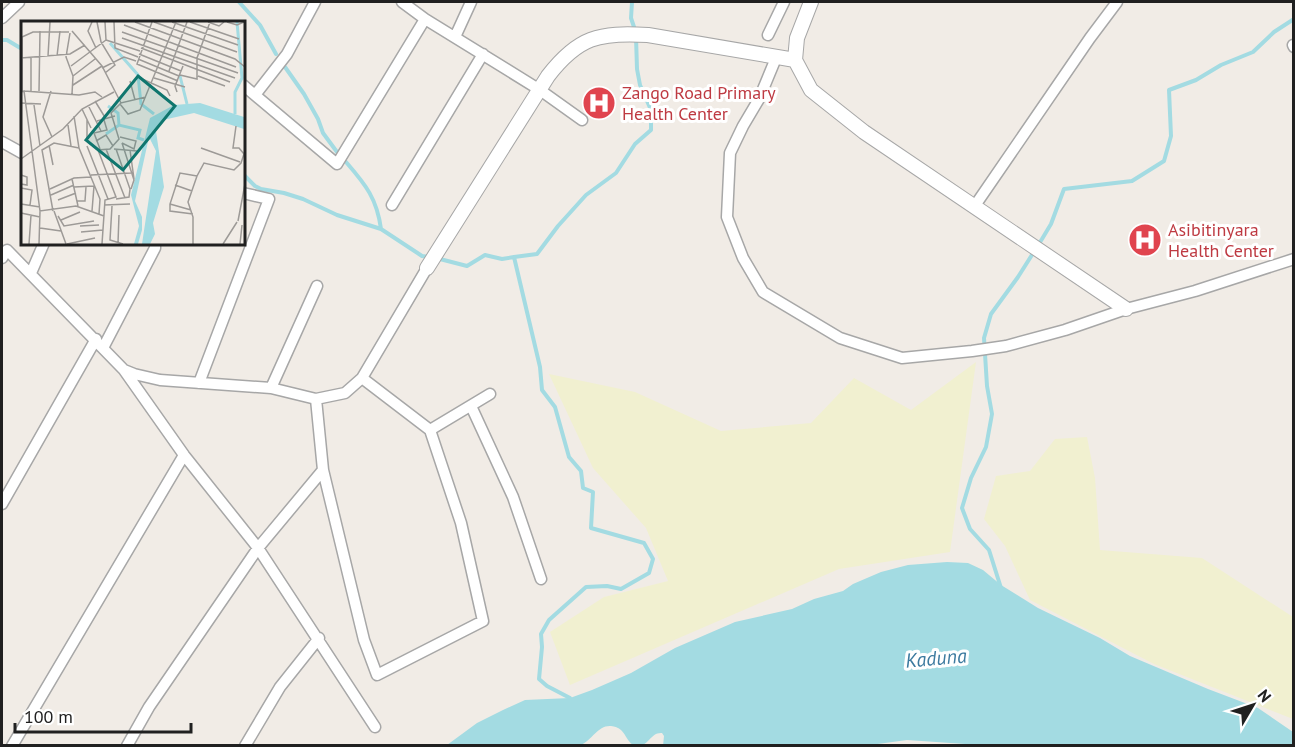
<svg xmlns="http://www.w3.org/2000/svg" width="1295" height="747" viewBox="0 0 1295 747" font-family="'PT Sans',sans-serif">
<style>
.farmland{fill:#f1f0d0}
.water{fill:#a3dbe2}
.lines{fill:none;stroke-linecap:round;stroke-linejoin:round}
.stream{stroke:#a3dbe2;stroke-width:4}
.minor-casing{stroke:#a7a7a7;stroke-width:13}
.tertiary-casing{stroke:#a7a7a7;stroke-width:16}
.minor{stroke:#fff;stroke-width:10}
.tertiary{stroke:#fff;stroke-width:14}
.labels{text-anchor:middle;stroke-width:6;stroke-linejoin:round;paint-order:stroke}
.health-label{font-size:18px;fill:#be3a42;stroke:#fff;text-anchor:start}
.water-label{font-size:20px;font-style:italic;fill:#3c7a9f;stroke:#fff}
.inset-river{fill:none;stroke:#a3dbe2;stroke-width:3}
.inset-road{fill:none;stroke:#9d9a97;stroke-width:1.5}
.view{fill:#0f766e;fill-opacity:0.15;stroke:#0f766e;stroke-width:3}
.inset-edge{fill:none;stroke:#202020;stroke-width:3}
</style>
<rect width="100%" height="100%" fill="#f1ece6"/>
<path class="farmland" d="M 976,362 L 950,552 L 839,569 L 570,685 L 550,632 L 604,597 L 668,581 L 646,528 L 593,468 L 549,374 L 635,392 L 721,431 L 811,423 L 854,378 L 911,410 Z
M 1087,437 L 1095,478 L 1100,550 L 1202,558 L 1293,617 L 1293,719 L 1154,664 L 1030,600 L 1005,546 L 984,519 L 996,476 L 1030,471 L 1055,439 Z"/>
<path class="water" d="M 947,562 L 968,563 L 983,570 L 1001,585 L 1038,608 L 1100,638 L 1130,656 L 1208,689 L 1258,708 L 1293,732 L 1293,745 L 994,746 L 907,740 L 863,746 L 663,746 L 664,736 L 662,733 C 651,732 650,744 639,746 C 625,747 628,727 611,726 C 598,725 592,740 581,745 C 573,747 558,746 549,746 C 515,746 481,746 447,745 L 477,723 L 503,710 L 525,700 L 570,698 L 592,690 L 631,673 L 675,648 L 735,622 L 792,609 L 814,599 L 843,591 L 853,584 L 881,572 L 908,565 Z"/>
<g class="lines">
<path class="stream" d="M 239,2 L 260,25 L 276,54
M 632,2 L 631,18 L 635,30
M 2,40 L 7,40 L 22,49
M 285,67 L 304,94 L 318,119 L 323,133 L 337,152
M 346,162 C 366,185 377,199 381,229
M 243,174 L 255,186 L 261,189 L 284,193 L 303,199 L 337,215 L 381,229 L 422,256 L 429,257
M 514,257 L 537,254 L 558,226 L 586,195 L 616,173 L 635,144 L 651,130 L 651,110 L 640,85 L 637,69 L 636,37
M 436,258 L 467,266 L 485,255 L 502,259 L 514,257 L 540,367 L 542,390 L 555,407 L 569,457 L 581,471 L 583,488 L 593,492 L 591,528 L 644,543 L 653,559 L 649,573 L 621,589 L 607,586 L 586,587 L 549,620 L 541,634 L 542,647 L 539,679 L 547,686 L 570,698 L 570,702
M 1001,588 L 989,550 L 970,529 L 962,508 L 971,478 L 986,447 L 992,414 L 987,386 L 984,338 L 991,314 L 1018,277 L 1042,239 L 1051,224 L 1064,189 L 1132,181 L 1164,161 L 1171,136 L 1169,90 L 1196,80 L 1221,65 L 1253,52 L 1274,32 L 1294,19"/>
<defs>
<path id="minor" d="M 402,2 L 425,19 L 540,90 L 582,120
M 2,18 L 19,2
M 768,35 L 784,2
M 455,37 L 471,2
M 1293,45 L 1294,47
M 776,58 L 759,99 L 743,126 L 730,153 L 727,217 L 743,258 L 763,292 L 840,338 L 902,358 L 972,351 L 1006,346 L 1065,330 L 1126,309 L 1195,291 L 1294,259
M 243,85 L 337,164 L 425,19
M 255,95 L 287,54 L 315,2
M 2,142 L 22,153
M 392,205 L 483,54
M 974,207 L 1090,38 L 1117,2
M 2,258 L 7,250 L 124,370 L 134,374 L 160,380 L 271,388 L 316,399 L 345,393 L 362,378 L 427,268
M 31,273 L 44,243
M 103,348 L 155,248 L 155,243
M 124,370 L 184,455 L 258,548 L 375,727
M 199,383 L 269,199 L 243,193
M 271,388 L 317,286
M 316,399 L 323,470 L 364,640 L 377,675 L 483,621 L 461,523 L 430,430 L 362,378
M 471,406 L 513,497 L 541,579
M 430,430 L 490,394
M 2,504 L 96,339
M 12,746 L 184,455
M 127,746 L 149,707 L 258,548 L 323,470
M 245,746 L 280,687 L 319,638"/>
<path id="tertiary" d="M 811,2 L 797,38 L 795,60 L 811,90 L 864,132 L 1126,309
M 427,268 L 548,76 C 578,37 599,32 648,35 L 795,60"/>
</defs>
<use href="#minor" class="minor-casing"/>
<use href="#tertiary" class="tertiary-casing"/>
<use href="#minor" class="minor"/>
<use href="#tertiary" class="tertiary"/>
</g>
<defs>
<symbol id="hospital-disc" viewBox="-11 -11 22 22"><circle r="9.5" fill="#e0444e" stroke="#fff"/><path d="M-5-5h3v3.5h4V-5h3V5h-3V1.5h-4V5h-3Z" fill="#fff"/></symbol>
</defs>
<g fill-rule="evenodd">
<use href="#hospital-disc" x="580" y="84" width="38" height="38"/>
<use href="#hospital-disc" x="1126" y="221" width="38" height="38"/>
</g>
<g class="labels">
<g class="health-label">
<text x="622" y="99">Zango Road Primary<tspan x="622" dy="21">Health Center</tspan></text>
<text x="1168" y="236">Asibitinyara<tspan x="1168" dy="21">Health Center</tspan></text>
</g>
<g class="water-label">
<text transform="translate(936 658) rotate(-5)" y="7">Kaduna</text>
</g>
</g>
<g transform="translate(21 21)">
<rect width="224" height="224" fill="#f1ece6"/>
<path d="M 179,82 L 223,96 L 223,108 L 173,92 L 142,99 L 135,110 L 143,166 L 132,202 L 134,213 L 129,223 L 121,223 L 135,130 L 128,116 L 114,180 L 121,196 L 121,209 L 117,223 L 113,223 L 118,205 L 110,174 L 129,97 L 153,84 Z" fill="#a3dbe2"/>
<path class="inset-river" d="M 89,22 L 117,54 L 120,83 L 133,93M 159,55 L 166,83M 87,85 L 97,92 L 98,104M 214,93 L 214,71 L 221,57 L 216,1M 85,113 L 98,104 L 119,109 L 117,117 L 123,119"/>
<path class="inset-road" d="M 71,1 L 67,10 L 75,27M 76,1 L 80,21 L 94,44 L 84,52M 93,1 L 94,27 L 117,36M 114,1 L 214,38 L 224,46M 131,1 L 116,43 L 157,60M 133,1 L 216,31M 151,1 L 217,24M 169,1 L 218,18M 187,1 L 198,5 L 203,1M 206,1 L 216,4 L 223,1M 103,4 L 215,46M 51,10 L 81,45 L 100,82 L 125,76M 101,11 L 217,52M 49,12 L 45,36 L 52,55 L 51,73M 1,16 L 12,11 L 48,11M 101,17 L 214,57M 85,19 L 119,30M 120,27 L 209,61M 118,33 L 160,50M 27,35 L 29,1M 36,35 L 39,10M 0,37 L 49,33 L 64,24M 117,38 L 158,55M 50,45 L 85,19 L 84,1M 81,47 L 103,36 L 115,40M 148,50 L 166,1M 159,54 L 176,58 L 176,37 L 189,1M 52,55 L 74,38M 177,55 L 204,65M 119,57 L 146,69 L 149,75M 133,57 L 164,66M 109,60 L 114,79M 52,64 L 81,45M 3,70 L 58,74 L 74,71 L 81,76M 10,70 L 10,36M 18,70 L 19,10M 30,70 L 22,96 L 31,116M 0,71 L 3,70 L 19,190 L 55,185 L 83,195M 1,71 L 1,16M 156,71 L 154,65 L 162,45M 74,80 L 85,98M 0,82 L 20,83M 99,83 L 107,93 L 119,89 L 155,1M 13,84 L 19,125M 67,84 L 80,110M 61,88 L 70,107M 53,95 L 58,127 L 79,178 L 78,193M 76,100 L 94,95M 47,104 L 50,125M 99,116 L 115,120 L 113,128 L 101,122M 75,120 L 85,114 L 92,125M 66,121 L 66,99M 101,122 L 113,159 L 110,168M 28,124 L 32,144M 66,125 L 87,178M 180,127 L 219,141M 79,128 L 73,112 L 86,109 L 83,99M 85,128 L 104,177M 93,128 L 116,130M 95,128 L 109,168 L 108,176 L 95,178M 109,129 L 113,158M 0,138 L 42,108 L 61,88 L 93,71M 0,154 L 6,156 L 6,164 L 0,163M 70,154 L 110,152M 51,158 L 57,185M 154,164 L 171,170M 53,166 L 73,165M 0,167 L 11,169 L 9,184M 29,168 L 53,157 L 70,156M 30,174 L 53,164M 37,179 L 55,172M 56,180 L 64,180 L 65,166M 0,183 L 19,186M 149,183 L 170,189M 83,184 L 109,183M 91,185 L 89,219 L 102,223M 32,190 L 21,129 L 33,122 L 58,127M 33,190 L 45,223M 71,190 L 73,165M 0,192 L 19,196M 172,193 L 149,190 L 149,183 L 159,152 L 176,155M 37,195 L 43,205 L 73,200M 40,199 L 59,191M 217,200 L 224,163M 59,205 L 78,204M 19,207 L 40,210M 60,211 L 82,209M 97,222 L 98,194M 8,223 L 10,194M 18,223 L 19,190M 46,223 L 74,217M 81,223 L 84,179 L 95,176 L 77,129 L 89,128 L 98,118 L 90,92 L 100,82M 172,223 L 172,196 L 167,181 L 176,155 L 183,142 L 213,149 L 220,142 L 223,133 L 218,127 L 212,127 L 215,105M 202,223 L 216,201M 219,223 L 221,204"/>
<path class="view" d="M 117,55 L 154,85 L 102,149 L 65,119 Z"/>
<rect width="224" height="224" class="inset-edge"/>
</g>
<rect width="1295" height="747" fill="none" stroke="#202020" stroke-width="6"/>
<g transform="translate(1253 705) rotate(51)" stroke="#ffffff" stroke-width="4.5" paint-order="stroke">
<path d="M0-4.5L10 22L0 15L-10 22Z" fill="#202020"/>
<text y="-9" font-size="16" font-weight="bold" text-anchor="middle" fill="#202020">N</text>
</g>
<path d="M15 723v9h176v-9" fill="none" stroke="#202020" stroke-width="3"/>
<text x="24" y="723" font-size="18" fill="#202020" stroke="#ffffff" stroke-width="4.5" paint-order="stroke">100 m</text>
</svg>
